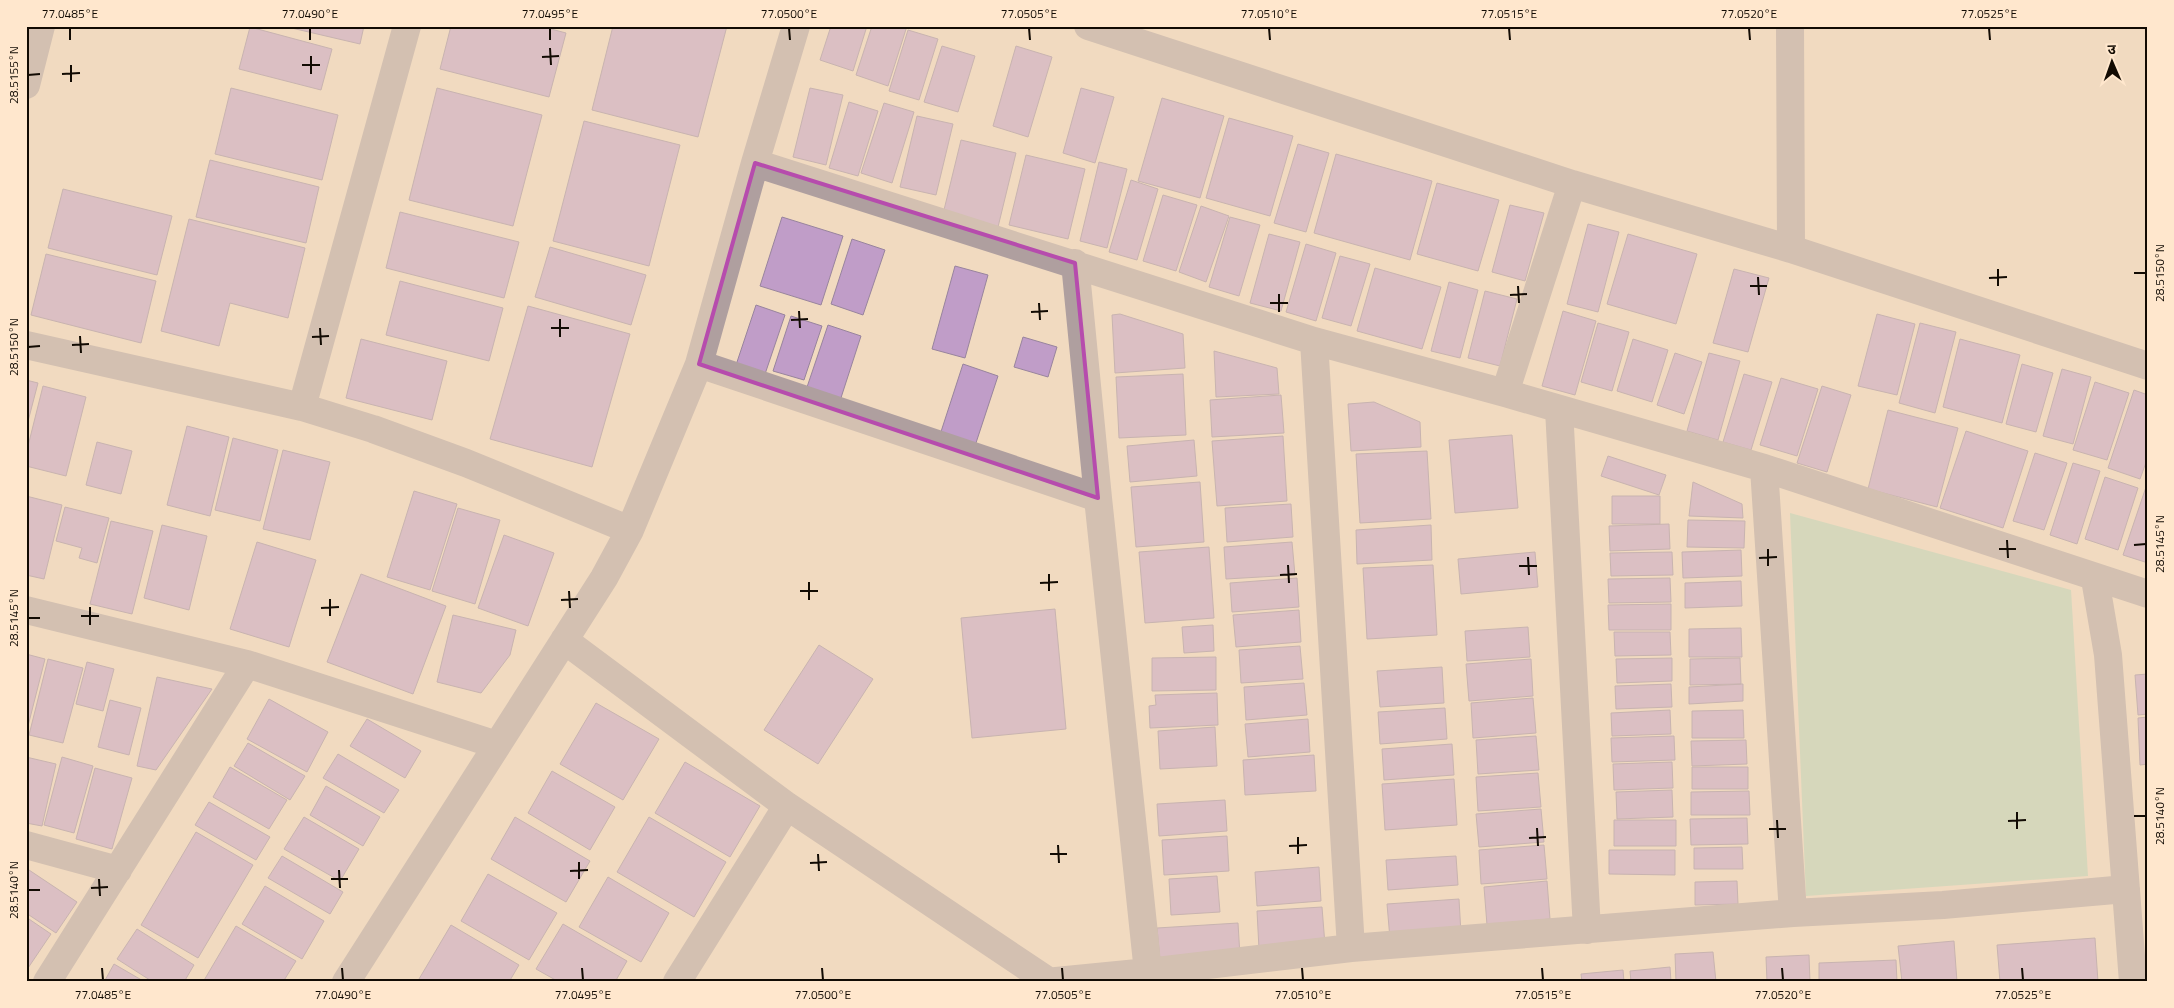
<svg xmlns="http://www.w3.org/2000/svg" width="2174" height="1008" viewBox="0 0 2174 1008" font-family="'Titillium Web','Noto Sans Devanagari',sans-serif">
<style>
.green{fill:#b5d3b7}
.building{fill:#c09dc8;stroke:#98849d}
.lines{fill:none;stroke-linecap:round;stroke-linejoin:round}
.minor{stroke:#af9f9f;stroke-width:28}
.marked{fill:none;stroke:#b64cad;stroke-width:4;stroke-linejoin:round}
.ticks{fill:none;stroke:#120b03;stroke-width:2}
.neatline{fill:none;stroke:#120b03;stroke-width:2}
.ticks-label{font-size:12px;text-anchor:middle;fill:#120b03}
</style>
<rect width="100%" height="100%" fill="#f1dac0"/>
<path class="green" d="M 1790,513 L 2071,590 L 2088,876 L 1806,896 Z"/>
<path class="building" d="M 283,26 L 364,26 L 360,44 Z
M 451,26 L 540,26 L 566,33 L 549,97 L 440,69 Z
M 613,26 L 727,26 L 698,137 L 592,110 Z
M 831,26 L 867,26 L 853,71 L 820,60 Z
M 872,26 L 907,26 L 888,86 L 856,75 Z
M 250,27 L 332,49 L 321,90 L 239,69 Z
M 908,30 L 938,39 L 919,100 L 889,91 Z
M 942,46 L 975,56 L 958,112 L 924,102 Z
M 1016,46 L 1052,57 L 1028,137 L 993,126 Z
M 231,88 L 338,115 L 322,180 L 215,154 Z
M 437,88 L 542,115 L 513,226 L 409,200 Z
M 810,88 L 843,95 L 826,165 L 793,157 Z
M 1081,88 L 1114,97 L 1095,163 L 1063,153 Z
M 1162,98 L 1224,116 L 1200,198 L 1138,181 Z
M 849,102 L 878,111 L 858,176 L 829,168 Z
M 884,103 L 914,112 L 892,183 L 861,173 Z
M 917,116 L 953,124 L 936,195 L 900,187 Z
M 1229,118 L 1293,136 L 1270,216 L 1206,198 Z
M 584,121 L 680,145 L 649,266 L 553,241 Z
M 961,140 L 1016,153 L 998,227 L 943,214 Z
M 1298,144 L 1329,153 L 1306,232 L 1274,223 Z
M 1336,154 L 1432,181 L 1410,260 L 1314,233 Z
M 1026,155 L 1085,169 L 1068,239 L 1009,225 Z
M 210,160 L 319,187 L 306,243 L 196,217 Z
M 1099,162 L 1127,169 L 1107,248 L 1080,241 Z
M 1131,180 L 1158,189 L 1137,260 L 1109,252 Z
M 1437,183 L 1499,200 L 1478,271 L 1417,254 Z
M 63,189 L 172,216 L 157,275 L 48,248 Z
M 1163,195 L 1197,205 L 1176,271 L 1143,261 Z
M 1510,205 L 1544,213 L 1525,281 L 1492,272 Z
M 1201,206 L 1229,216 L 1206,282 L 1179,272 Z
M 400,212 L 519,242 L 504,298 L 386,268 Z
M 782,217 L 843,236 L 821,305 L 760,286 Z
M 1230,217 L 1260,225 L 1239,296 L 1209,287 Z
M 189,219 L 305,248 L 288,318 L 230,303 L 219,346 L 161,331 Z
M 1588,224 L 1619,232 L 1598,312 L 1567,304 Z
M 1269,234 L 1300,242 L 1281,311 L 1250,303 Z
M 1628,234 L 1697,254 L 1676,324 L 1607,304 Z
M 852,239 L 885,250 L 863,315 L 831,304 Z
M 1306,244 L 1336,253 L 1316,321 L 1286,312 Z
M 550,247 L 646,275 L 631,325 L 535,297 Z
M 46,254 L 156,281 L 141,343 L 31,315 Z
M 1340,256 L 1370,264 L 1351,326 L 1322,318 Z
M 955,266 L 988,275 L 965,358 L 932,349 Z
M 1375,268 L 1441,287 L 1422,349 L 1357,331 Z
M 1734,269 L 1769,278 L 1748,352 L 1713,343 Z
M 400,281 L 503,308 L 489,361 L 386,335 Z
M 1449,282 L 1478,290 L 1460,358 L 1431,351 Z
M 1485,291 L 1517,299 L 1500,366 L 1468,358 Z
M 756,305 L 785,315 L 763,380 L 734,371 Z
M 528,306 L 630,334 L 592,467 L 490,439 Z
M 1563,311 L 1596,321 L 1575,395 L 1542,386 Z
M 1120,314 L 1183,334 L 1185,368 L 1115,373 L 1112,315 Z
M 1877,314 L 1915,324 L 1897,395 L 1858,386 Z
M 791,316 L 822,326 L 804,380 L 773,371 Z
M 1598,323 L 1629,332 L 1612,391 L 1581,382 Z
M 1920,323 L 1956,332 L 1935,413 L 1899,403 Z
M 828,325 L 861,336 L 838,407 L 804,396 Z
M 1023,337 L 1057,347 L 1048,377 L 1014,367 Z
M 361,339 L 447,361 L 432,420 L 346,398 Z
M 1633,339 L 1668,350 L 1652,402 L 1617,391 Z
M 1960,339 L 2020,355 L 2002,423 L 1943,407 Z
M 1214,351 L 1277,368 L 1279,394 L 1216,397 Z
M 1675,353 L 1702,362 L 1684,414 L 1657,405 Z
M 1709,353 L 1740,361 L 1718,440 L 1687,431 Z
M 963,364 L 998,376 L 972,455 L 937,444 Z
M 2022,364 L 2053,373 L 2036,432 L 2006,424 Z
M 2062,369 L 2091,377 L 2073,444 L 2043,436 Z
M 1183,374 L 1186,435 L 1119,438 L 1116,377 Z
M 1744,374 L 1772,382 L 1751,450 L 1723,442 Z
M 1781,378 L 1818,389 L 1797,456 L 1760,445 Z
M 26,380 L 38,383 L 26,429 Z
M 2095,382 L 2129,393 L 2107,460 L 2073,450 Z
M 43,386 L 86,397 L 66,476 L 26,466 L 26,454 Z
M 1822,386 L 1851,395 L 1827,472 L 1797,463 Z
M 2134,390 L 2148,395 L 2148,457 L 2140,479 L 2108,468 Z
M 1281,395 L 1284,433 L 1212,437 L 1210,400 Z
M 1374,402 L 1420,422 L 1421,447 L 1351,451 L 1348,404 Z
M 1888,410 L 1958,428 L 1937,507 L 1868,489 Z
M 187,426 L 229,437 L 210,516 L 167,505 Z
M 1966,431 L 2028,451 L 2003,528 L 1940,508 Z
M 1512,435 L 1518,508 L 1455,513 L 1449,440 Z
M 1283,436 L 1287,501 L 1217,506 L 1212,441 Z
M 233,438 L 278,450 L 260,521 L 215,510 Z
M 1194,440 L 1197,476 L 1130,482 L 1127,446 Z
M 97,442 L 132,451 L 121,494 L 86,485 Z
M 283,450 L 330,462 L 310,540 L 263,529 Z
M 1427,451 L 1431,519 L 1360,523 L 1356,454 Z
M 2035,453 L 2067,463 L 2044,530 L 2013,521 Z
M 1608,456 L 1666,475 L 1659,495 L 1601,476 Z
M 2073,463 L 2100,471 L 2077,544 L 2050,535 Z
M 2105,477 L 2138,488 L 2118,550 L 2085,539 Z
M 1200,482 L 1204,542 L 1136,547 L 1131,487 Z
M 1693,482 L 1742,504 L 1743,518 L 1689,516 Z
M 2146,487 L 2148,487 L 2148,563 L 2123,555 Z
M 414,491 L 457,504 L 430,590 L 387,577 Z
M 26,496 L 62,505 L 44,579 L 26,575 Z
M 1612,496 L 1660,496 L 1660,524 L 1612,524 Z
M 1291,504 L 1293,537 L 1227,542 L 1225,508 Z
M 65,507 L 109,518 L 97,563 L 79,558 L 82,548 L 56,541 Z
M 458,508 L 500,520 L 475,604 L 432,591 Z
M 1688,520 L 1745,521 L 1744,548 L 1687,547 Z
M 111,521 L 153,531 L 132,614 L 90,604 Z
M 1669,524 L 1670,549 L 1610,551 L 1609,526 Z
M 162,525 L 207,536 L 189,610 L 144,598 Z
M 1431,525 L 1432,560 L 1357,564 L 1356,530 Z
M 504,535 L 554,553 L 528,626 L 478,608 Z
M 257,542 L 316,560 L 289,647 L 230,629 Z
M 1292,542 L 1295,575 L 1226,579 L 1224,547 Z
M 1209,547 L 1214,618 L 1145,623 L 1139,552 Z
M 1741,550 L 1742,576 L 1683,578 L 1682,552 Z
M 1535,552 L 1538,587 L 1461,594 L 1458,559 Z
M 1672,552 L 1673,575 L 1611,576 L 1610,553 Z
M 1433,565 L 1437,635 L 1367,639 L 1363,568 Z
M 361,574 L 446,606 L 413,694 L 327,662 Z
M 1297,578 L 1299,607 L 1232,612 L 1230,583 Z
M 1670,578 L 1671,602 L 1609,603 L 1608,579 Z
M 1741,581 L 1742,606 L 1685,608 L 1685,583 Z
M 1671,604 L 1671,630 L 1609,630 L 1608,605 Z
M 1055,609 L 1066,729 L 972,738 L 961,618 Z
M 1299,610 L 1301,642 L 1236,647 L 1233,615 Z
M 453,615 L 516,630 L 510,655 L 481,693 L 437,682 Z
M 1213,625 L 1214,651 L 1184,653 L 1182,627 Z
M 1528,627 L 1530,657 L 1467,661 L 1465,631 Z
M 1741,628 L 1742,657 L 1689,657 L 1689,629 Z
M 1614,632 L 1670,632 L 1671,655 L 1615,656 Z
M 819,645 L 873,679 L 818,764 L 764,730 Z
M 1300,646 L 1303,679 L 1241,683 L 1239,650 Z
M 26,654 L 45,659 L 27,730 L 26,730 Z
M 1216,657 L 1216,690 L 1152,691 L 1152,658 Z
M 1672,658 L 1672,681 L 1617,683 L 1616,659 Z
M 1740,658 L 1741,684 L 1690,685 L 1690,659 Z
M 48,659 L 83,668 L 63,743 L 29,735 Z
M 1531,659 L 1533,696 L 1469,701 L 1466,664 Z
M 87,662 L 114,669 L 103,711 L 76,704 Z
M 1442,667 L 1444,703 L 1380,707 L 1377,671 Z
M 2148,674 L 2148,714 L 2138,715 L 2135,675 Z
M 157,677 L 212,689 L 156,770 L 137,766 Z
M 1304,683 L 1307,715 L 1246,720 L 1244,687 Z
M 1671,684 L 1672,707 L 1616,709 L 1615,686 Z
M 1743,684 L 1743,701 L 1689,704 L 1689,687 Z
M 1217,693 L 1218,725 L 1150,728 L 1149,706 L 1156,705 L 1155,695 Z
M 1533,698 L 1536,733 L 1473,738 L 1471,703 Z
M 269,699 L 328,732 L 307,772 L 247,739 Z
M 110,700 L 141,708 L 129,755 L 98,747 Z
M 596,703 L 659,739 L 623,800 L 560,764 Z
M 1445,708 L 1447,739 L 1380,744 L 1378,712 Z
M 1670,710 L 1671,734 L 1612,736 L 1611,713 Z
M 1743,710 L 1744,738 L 1692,738 L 1692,711 Z
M 2148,717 L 2148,764 L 2140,765 L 2138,718 Z
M 367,719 L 421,751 L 405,778 L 350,746 Z
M 1308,719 L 1310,752 L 1248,757 L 1245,724 Z
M 1215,727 L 1217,766 L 1160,769 L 1158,731 Z
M 1536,736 L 1539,770 L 1478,774 L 1476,740 Z
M 1674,736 L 1675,760 L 1612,762 L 1611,738 Z
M 1746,740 L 1747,764 L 1692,766 L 1691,741 Z
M 248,743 L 305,776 L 290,800 L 234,766 Z
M 1452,744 L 1454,775 L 1384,780 L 1382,749 Z
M 338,754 L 399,790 L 384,813 L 323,778 Z
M 1314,755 L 1316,791 L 1245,795 L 1243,760 Z
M 26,757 L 56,764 L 42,826 L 26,823 Z
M 62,757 L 93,766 L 74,833 L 44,825 Z
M 685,762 L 760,806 L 730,857 L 655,813 Z
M 1672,762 L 1673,788 L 1614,790 L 1613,764 Z
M 230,767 L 287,800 L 269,829 L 213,797 Z
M 1692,767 L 1748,767 L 1748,789 L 1692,789 Z
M 95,768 L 132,778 L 112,849 L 76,839 Z
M 552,771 L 615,807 L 590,850 L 528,813 Z
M 1538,773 L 1541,807 L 1478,811 L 1476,777 Z
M 1454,779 L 1457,825 L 1385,830 L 1382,784 Z
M 326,786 L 380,817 L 363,846 L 310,815 Z
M 1672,790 L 1673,817 L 1617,819 L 1616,792 Z
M 1749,791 L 1750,815 L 1691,815 L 1691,792 Z
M 1225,800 L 1227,831 L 1159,836 L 1157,804 Z
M 209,802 L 270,837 L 256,860 L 195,825 Z
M 1541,809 L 1544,842 L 1479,847 L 1476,814 Z
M 304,817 L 359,849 L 340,881 L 284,849 Z
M 515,817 L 590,861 L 566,902 L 491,859 Z
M 649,817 L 726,862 L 694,917 L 617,872 Z
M 1747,818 L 1748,844 L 1691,845 L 1690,819 Z
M 1614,820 L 1676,820 L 1676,846 L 1614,846 Z
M 196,832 L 253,865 L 198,958 L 141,925 Z
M 1227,836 L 1229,871 L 1164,875 L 1162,840 Z
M 1544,845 L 1547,879 L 1481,884 L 1479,850 Z
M 1742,847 L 1743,869 L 1694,869 L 1694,848 Z
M 1609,850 L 1675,850 L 1675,875 L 1609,874 Z
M 282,856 L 343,892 L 330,914 L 268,878 Z
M 1456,856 L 1458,885 L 1388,890 L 1386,860 Z
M 1319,867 L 1321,901 L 1257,906 L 1255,872 Z
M 26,868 L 77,902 L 56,933 L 26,913 Z
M 488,874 L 557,913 L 529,960 L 461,921 Z
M 1217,876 L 1220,912 L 1171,915 L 1169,879 Z
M 608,877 L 669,913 L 641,962 L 579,927 Z
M 1547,881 L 1550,919 L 1487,925 L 1484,887 Z
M 1737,881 L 1738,904 L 1695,905 L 1695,882 Z
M 265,886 L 324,921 L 302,959 L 242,924 Z
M 1459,899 L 1461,934 L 1390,939 L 1387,904 Z
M 1322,907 L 1325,945 L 1259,949 L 1257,911 Z
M 26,917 L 51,934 L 26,971 Z
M 1238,923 L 1240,956 L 1160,961 L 1157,928 Z
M 563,924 L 627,961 L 615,982 L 559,982 L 536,969 Z
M 451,925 L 519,965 L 509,982 L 424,982 L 419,979 Z
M 236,926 L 296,961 L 283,982 L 203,982 Z
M 137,929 L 194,965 L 184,982 L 153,982 L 117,959 Z
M 2095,938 L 2098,982 L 2000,982 L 1997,945 Z
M 1954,941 L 1957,982 L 1902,982 L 1898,946 Z
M 1713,952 L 1716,982 L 1676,982 L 1675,954 Z
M 1809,955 L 1810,982 L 1767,982 L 1766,957 Z
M 1896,960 L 1897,982 L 1819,982 L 1819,963 Z
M 114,964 L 145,982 L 104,982 Z
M 1670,967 L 1671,982 L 1631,982 L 1630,971 Z
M 1623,970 L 1624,982 L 1582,982 L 1581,974 Z"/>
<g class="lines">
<path class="minor" d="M 1088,26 L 1572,184 L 1791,249 L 2148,366
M 1790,26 L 1791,249
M 26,85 L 41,26
M 755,163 L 1314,341 L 1505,393 L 1764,468 L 2148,594
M 1075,263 L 1098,498 L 1148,972
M 1314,341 L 1351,948
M 26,345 L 302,407 L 373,429 L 466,463 L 630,530
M 699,364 L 1098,498
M 1505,393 L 1572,184
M 302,407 L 407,26
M 1559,409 L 1587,930
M 1764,468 L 1793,913
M 2095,579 L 2108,655 L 2133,982
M 26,610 L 247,664 L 497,745
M 564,640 L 787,806 L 1048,981
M 26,845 L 118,870
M 47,982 L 247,664
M 346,982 L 604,578 L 630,530 L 699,364 L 755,163 L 796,26
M 677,982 L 787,806
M 1046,982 L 1148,972 L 1351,948 L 1793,913 L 1943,905 L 2126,889"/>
</g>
<path d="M0 0H2174V1008H0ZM 755,163 L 1075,263 L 1098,498 L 699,364 Z" fill="#f1dac0" fill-opacity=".55" fill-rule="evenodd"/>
<path class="marked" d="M 755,163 L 1075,263 L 1098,498 L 699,364 Z"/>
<path class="ticks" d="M 70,28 L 70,40M 310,28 L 310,40M 550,28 L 550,40M 789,28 L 790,40M 1029,28 L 1030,40M 1269,28 L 1270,40M 1509,28 L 1510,40M 1749,28 L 1750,40M 1989,28 L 1990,40M 550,48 L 551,65M 311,56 L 311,74M 542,57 L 559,56M 71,65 L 71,82M 302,65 L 320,65M 62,74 L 80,73M 28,75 L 40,74M 1998,269 L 1998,286M 2134,273 L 2146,273M 1758,277 L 1759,295M 1989,278 L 2007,277M 1518,286 L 1519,303M 1750,286 L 1767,286M 1279,294 L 1279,312M 1510,295 L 1527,294M 1039,303 L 1040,320M 1270,303 L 1288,303M 799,311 L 800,328M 1031,312 L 1048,311M 560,319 L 560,337M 791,320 L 808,319M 320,328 L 321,345M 551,328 L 569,328M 80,336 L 81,353M 312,337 L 329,336M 72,345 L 89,344M 28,347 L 40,346M 2007,540 L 2008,558M 2134,545 L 2146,544M 1768,549 L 1768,566M 1999,549 L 2016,549M 1528,557 L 1529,575M 1759,558 L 1777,557M 1288,565 L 1289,583M 1519,566 L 1537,566M 1049,574 L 1049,591M 1280,575 L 1297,574M 809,582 L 809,600M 1040,583 L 1058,582M 569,591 L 570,608M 800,591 L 818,591M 330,599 L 330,616M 561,600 L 578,599M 90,607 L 90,625M 321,608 L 339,607M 81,616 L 99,616M 28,618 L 40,618M 2017,812 L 2017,829M 2134,816 L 2146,816M 1777,820 L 1778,838M 2008,821 L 2026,820M 1537,828 L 1538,846M 1769,829 L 1786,829M 1298,837 L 1298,854M 1529,838 L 1546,837M 1058,845 L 1059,863M 1289,846 L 1307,845M 818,854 L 819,871M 1050,854 L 1067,854M 579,862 L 579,879M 810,863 L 827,862M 339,870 L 340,888M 570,871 L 588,870M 99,879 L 100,896M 331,879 L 348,879M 91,888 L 108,887M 28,890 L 40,890M 102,968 L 103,980M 342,968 L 343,980M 582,968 L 583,980M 822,968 L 823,980M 1062,968 L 1063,980M 1302,968 L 1303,980M 1542,968 L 1543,980M 1782,968 L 1783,980M 2022,968 L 2023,980"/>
<rect width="2174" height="1008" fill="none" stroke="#ffe7cd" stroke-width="55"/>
<g transform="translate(2112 62) rotate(358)" stroke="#ffe7cd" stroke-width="4" paint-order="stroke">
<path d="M0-4L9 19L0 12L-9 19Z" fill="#120b03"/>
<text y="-8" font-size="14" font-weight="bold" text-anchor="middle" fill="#120b03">उ</text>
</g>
<rect x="28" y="28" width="2118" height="952" class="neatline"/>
<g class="ticks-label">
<text x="70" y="18">77.0485°E</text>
<text x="310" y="18">77.0490°E</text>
<text x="550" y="18">77.0495°E</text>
<text x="789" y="18">77.0500°E</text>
<text x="1029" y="18">77.0505°E</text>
<text x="1269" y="18">77.0510°E</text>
<text x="1509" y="18">77.0515°E</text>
<text x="1749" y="18">77.0520°E</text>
<text x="1989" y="18">77.0525°E</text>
<text transform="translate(14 75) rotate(-90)" y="4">28.5155°N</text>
<text transform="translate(2160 273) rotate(-90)" y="4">28.5150°N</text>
<text transform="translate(14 347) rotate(-90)" y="4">28.5150°N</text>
<text transform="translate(2160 544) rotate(-90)" y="4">28.5145°N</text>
<text transform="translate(14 618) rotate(-90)" y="4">28.5145°N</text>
<text transform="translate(2160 816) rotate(-90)" y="4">28.5140°N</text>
<text transform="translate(14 890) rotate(-90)" y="4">28.5140°N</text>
<text x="103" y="999">77.0485°E</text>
<text x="343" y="999">77.0490°E</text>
<text x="583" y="999">77.0495°E</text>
<text x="823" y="999">77.0500°E</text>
<text x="1063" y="999">77.0505°E</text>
<text x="1303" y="999">77.0510°E</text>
<text x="1543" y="999">77.0515°E</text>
<text x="1783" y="999">77.0520°E</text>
<text x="2023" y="999">77.0525°E</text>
</g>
</svg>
